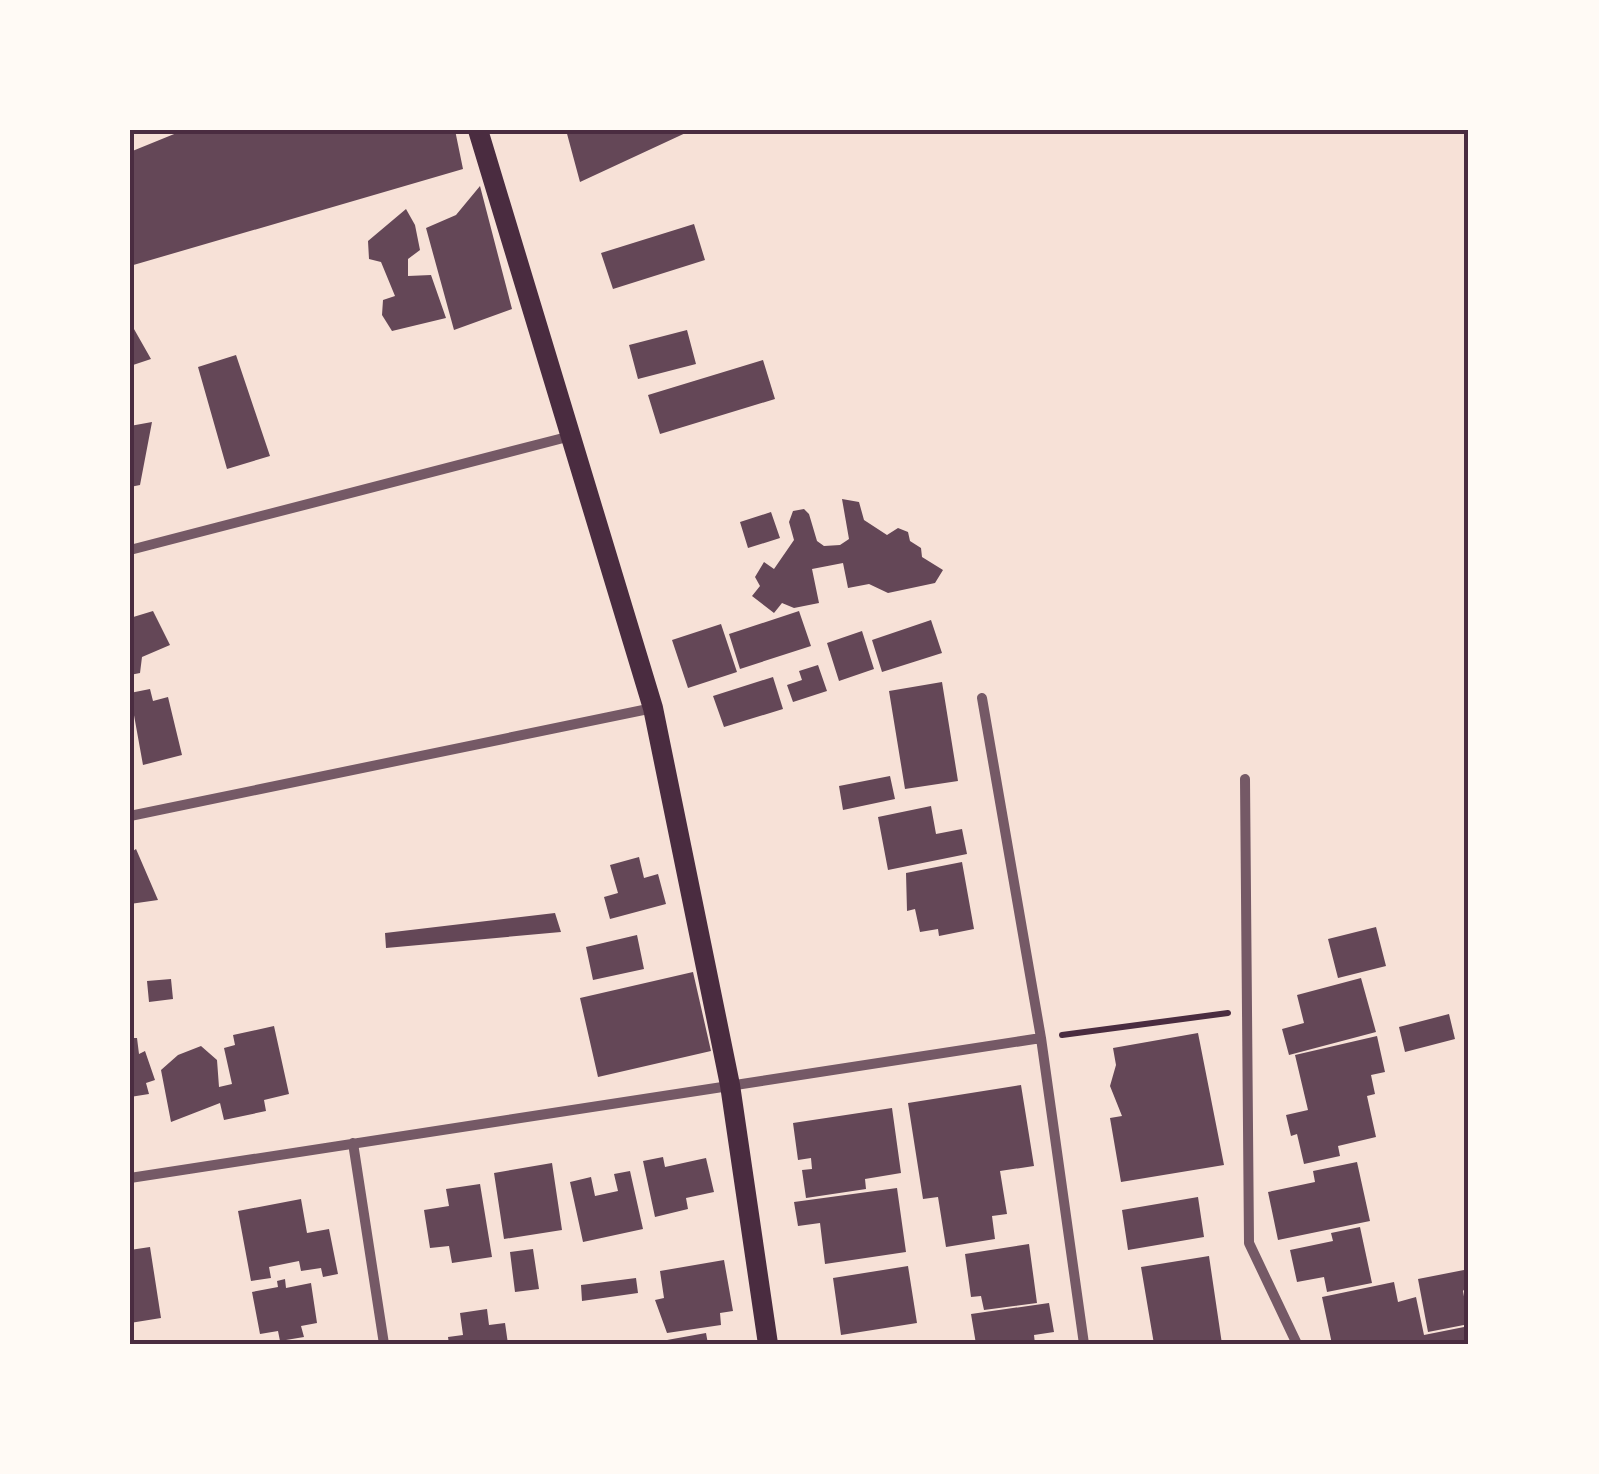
<svg xmlns="http://www.w3.org/2000/svg" width="1599" height="1474" viewBox="0 0 1599 1474" font-family="'PT Sans',sans-serif">
<style>
.building{fill:#644757}
.lines{fill:none;stroke-linecap:round;stroke-linejoin:round}
.path{stroke:#4a2c40;stroke-width:6}
.minor{stroke:#755966;stroke-width:10}
.secondary{stroke:#4a2c40;stroke-width:20}
.neatline{fill:none;stroke:#4a2c40;stroke-width:4}
</style>
<rect width="100%" height="100%" fill="#f7e1d7"/>
<path class="building" d="M 184,130 L 455,130 L 463,169 L 130,266 L 130,152 Z
M 566,130 L 692,130 L 580,182 Z
M 480,186 L 512,309 L 454,330 L 426,228 L 456,215 Z
M 406,209 L 415,225 L 420,250 L 408,259 L 408,276 L 431,275 L 446,318 L 392,331 L 382,315 L 383,300 L 395,296 L 381,262 L 369,259 L 368,241 Z
M 694,224 L 705,260 L 613,289 L 601,253 Z
M 130,322 L 151,359 L 130,366 Z
M 687,330 L 696,364 L 638,379 L 629,345 Z
M 236,355 L 270,456 L 227,469 L 198,367 Z
M 763,360 L 775,399 L 660,434 L 648,395 Z
M 152,422 L 140,485 L 130,487 L 130,426 Z
M 842,499 L 859,502 L 864,520 L 887,535 L 898,528 L 908,532 L 910,541 L 921,548 L 922,557 L 943,570 L 935,583 L 888,593 L 869,584 L 848,588 L 843,563 L 812,569 L 819,603 L 794,608 L 782,603 L 774,613 L 752,596 L 760,586 L 755,577 L 764,562 L 774,569 L 794,540 L 789,522 L 793,511 L 804,509 L 809,514 L 817,541 L 824,546 L 840,545 L 849,539 Z
M 771,512 L 780,538 L 748,548 L 740,522 Z
M 153,611 L 170,645 L 142,657 L 140,673 L 130,675 L 130,618 Z
M 799,611 L 811,646 L 740,669 L 729,634 Z
M 931,620 L 942,653 L 882,672 L 872,640 Z
M 721,624 L 737,672 L 688,688 L 672,640 Z
M 862,631 L 874,669 L 839,681 L 827,643 Z
M 818,665 L 827,691 L 793,702 L 787,685 L 802,680 L 799,671 Z
M 773,677 L 783,709 L 724,727 L 713,696 Z
M 942,682 L 958,781 L 905,789 L 889,691 Z
M 150,689 L 153,701 L 168,697 L 182,755 L 143,765 L 130,693 Z
M 890,776 L 895,799 L 843,810 L 839,786 Z
M 931,806 L 936,834 L 962,829 L 967,854 L 888,870 L 878,817 Z
M 136,849 L 158,900 L 130,904 L 130,853 Z
M 639,857 L 644,878 L 658,874 L 666,904 L 610,919 L 604,897 L 618,893 L 610,865 Z
M 962,862 L 974,929 L 939,936 L 938,929 L 920,932 L 915,909 L 907,911 L 906,873 Z
M 555,913 L 561,932 L 386,948 L 385,933 Z
M 1376,927 L 1386,966 L 1338,978 L 1328,939 Z
M 637,935 L 644,969 L 593,980 L 586,947 Z
M 693,972 L 711,1051 L 598,1077 L 580,998 Z
M 1361,978 L 1376,1032 L 1289,1055 L 1282,1029 L 1304,1023 L 1297,995 Z
M 171,979 L 173,999 L 149,1002 L 147,981 Z
M 1449,1014 L 1455,1039 L 1405,1052 L 1399,1027 Z
M 274,1026 L 289,1094 L 264,1100 L 266,1111 L 224,1120 L 220,1103 L 171,1122 L 161,1070 L 178,1055 L 201,1046 L 217,1060 L 219,1087 L 232,1084 L 224,1048 L 235,1045 L 233,1035 Z
M 1198,1033 L 1224,1165 L 1121,1182 L 1110,1118 L 1122,1116 L 1110,1086 L 1116,1065 L 1113,1048 Z
M 1377,1036 L 1385,1072 L 1371,1075 L 1375,1094 L 1367,1096 L 1376,1137 L 1338,1146 L 1340,1156 L 1304,1164 L 1297,1134 L 1291,1136 L 1286,1115 L 1308,1110 L 1295,1055 Z
M 130,1038 L 137,1038 L 139,1054 L 145,1051 L 155,1080 L 146,1083 L 149,1094 L 130,1097 Z
M 1021,1085 L 1034,1166 L 1000,1171 L 1007,1214 L 992,1216 L 995,1239 L 946,1247 L 938,1197 L 923,1199 L 908,1103 Z
M 892,1108 L 901,1173 L 865,1179 L 866,1189 L 806,1198 L 802,1170 L 812,1169 L 811,1158 L 798,1160 L 793,1123 Z
M 663,1157 L 665,1167 L 706,1158 L 714,1192 L 686,1198 L 688,1209 L 655,1217 L 643,1161 Z
M 1357,1162 L 1370,1221 L 1278,1240 L 1268,1192 L 1315,1182 L 1313,1171 Z
M 552,1163 L 562,1230 L 504,1239 L 494,1173 Z
M 630,1171 L 643,1229 L 583,1242 L 570,1182 L 591,1177 L 595,1196 L 618,1191 L 614,1174 Z
M 480,1184 L 492,1257 L 452,1263 L 449,1246 L 430,1248 L 424,1210 L 449,1206 L 446,1189 Z
M 897,1188 L 906,1252 L 825,1264 L 820,1223 L 798,1226 L 794,1202 Z
M 1198,1197 L 1204,1237 L 1128,1250 L 1122,1210 Z
M 301,1199 L 307,1233 L 329,1229 L 338,1274 L 323,1277 L 321,1268 L 301,1271 L 299,1261 L 269,1267 L 271,1278 L 251,1281 L 238,1211 Z
M 1360,1227 L 1372,1283 L 1327,1292 L 1324,1277 L 1297,1282 L 1290,1250 L 1333,1241 L 1331,1233 Z
M 1029,1244 L 1037,1303 L 984,1310 L 981,1296 L 971,1297 L 965,1254 Z
M 150,1247 L 161,1318 L 130,1323 L 130,1250 Z
M 533,1249 L 539,1289 L 515,1292 L 510,1252 Z
M 1209,1256 L 1222,1344 L 1154,1344 L 1141,1267 Z
M 724,1260 L 733,1311 L 720,1313 L 721,1325 L 667,1333 L 655,1300 L 664,1298 L 660,1271 Z
M 908,1266 L 917,1323 L 841,1335 L 833,1278 Z
M 1469,1269 L 1469,1283 L 1463,1291 L 1469,1324 L 1428,1332 L 1418,1279 Z
M 636,1278 L 638,1293 L 582,1301 L 581,1285 Z
M 285,1279 L 286,1288 L 311,1283 L 317,1323 L 301,1326 L 304,1337 L 280,1341 L 278,1331 L 260,1334 L 252,1292 L 278,1287 L 277,1281 Z
M 1394,1282 L 1398,1302 L 1416,1297 L 1424,1335 L 1469,1326 L 1469,1344 L 1332,1344 L 1322,1297 Z
M 1049,1303 L 1054,1332 L 1034,1335 L 1035,1344 L 976,1344 L 971,1314 Z
M 487,1309 L 489,1325 L 505,1323 L 508,1344 L 449,1344 L 448,1337 L 463,1335 L 460,1313 Z
M 706,1333 L 708,1344 L 668,1344 L 667,1340 Z"/>
<g class="lines">
<path class="path" d="M 1062,1035 L 1228,1013"/>
<path class="minor" d="M 130,550 L 571,436
M 982,698 L 1041,1038 L 1084,1344
M 1245,779 L 1249,1243 L 1297,1344
M 130,816 L 653,708
M 353,1143 L 384,1344
M 130,1178 L 1041,1038"/>
<path class="secondary" d="M 478,130 L 653,708 L 730,1085 L 768,1344"/>
</g>
<rect width="1599" height="1474" fill="none" stroke="#fffaf5" stroke-width="265"/>
<rect x="132" y="132" width="1334" height="1210" class="neatline"/>
</svg>
